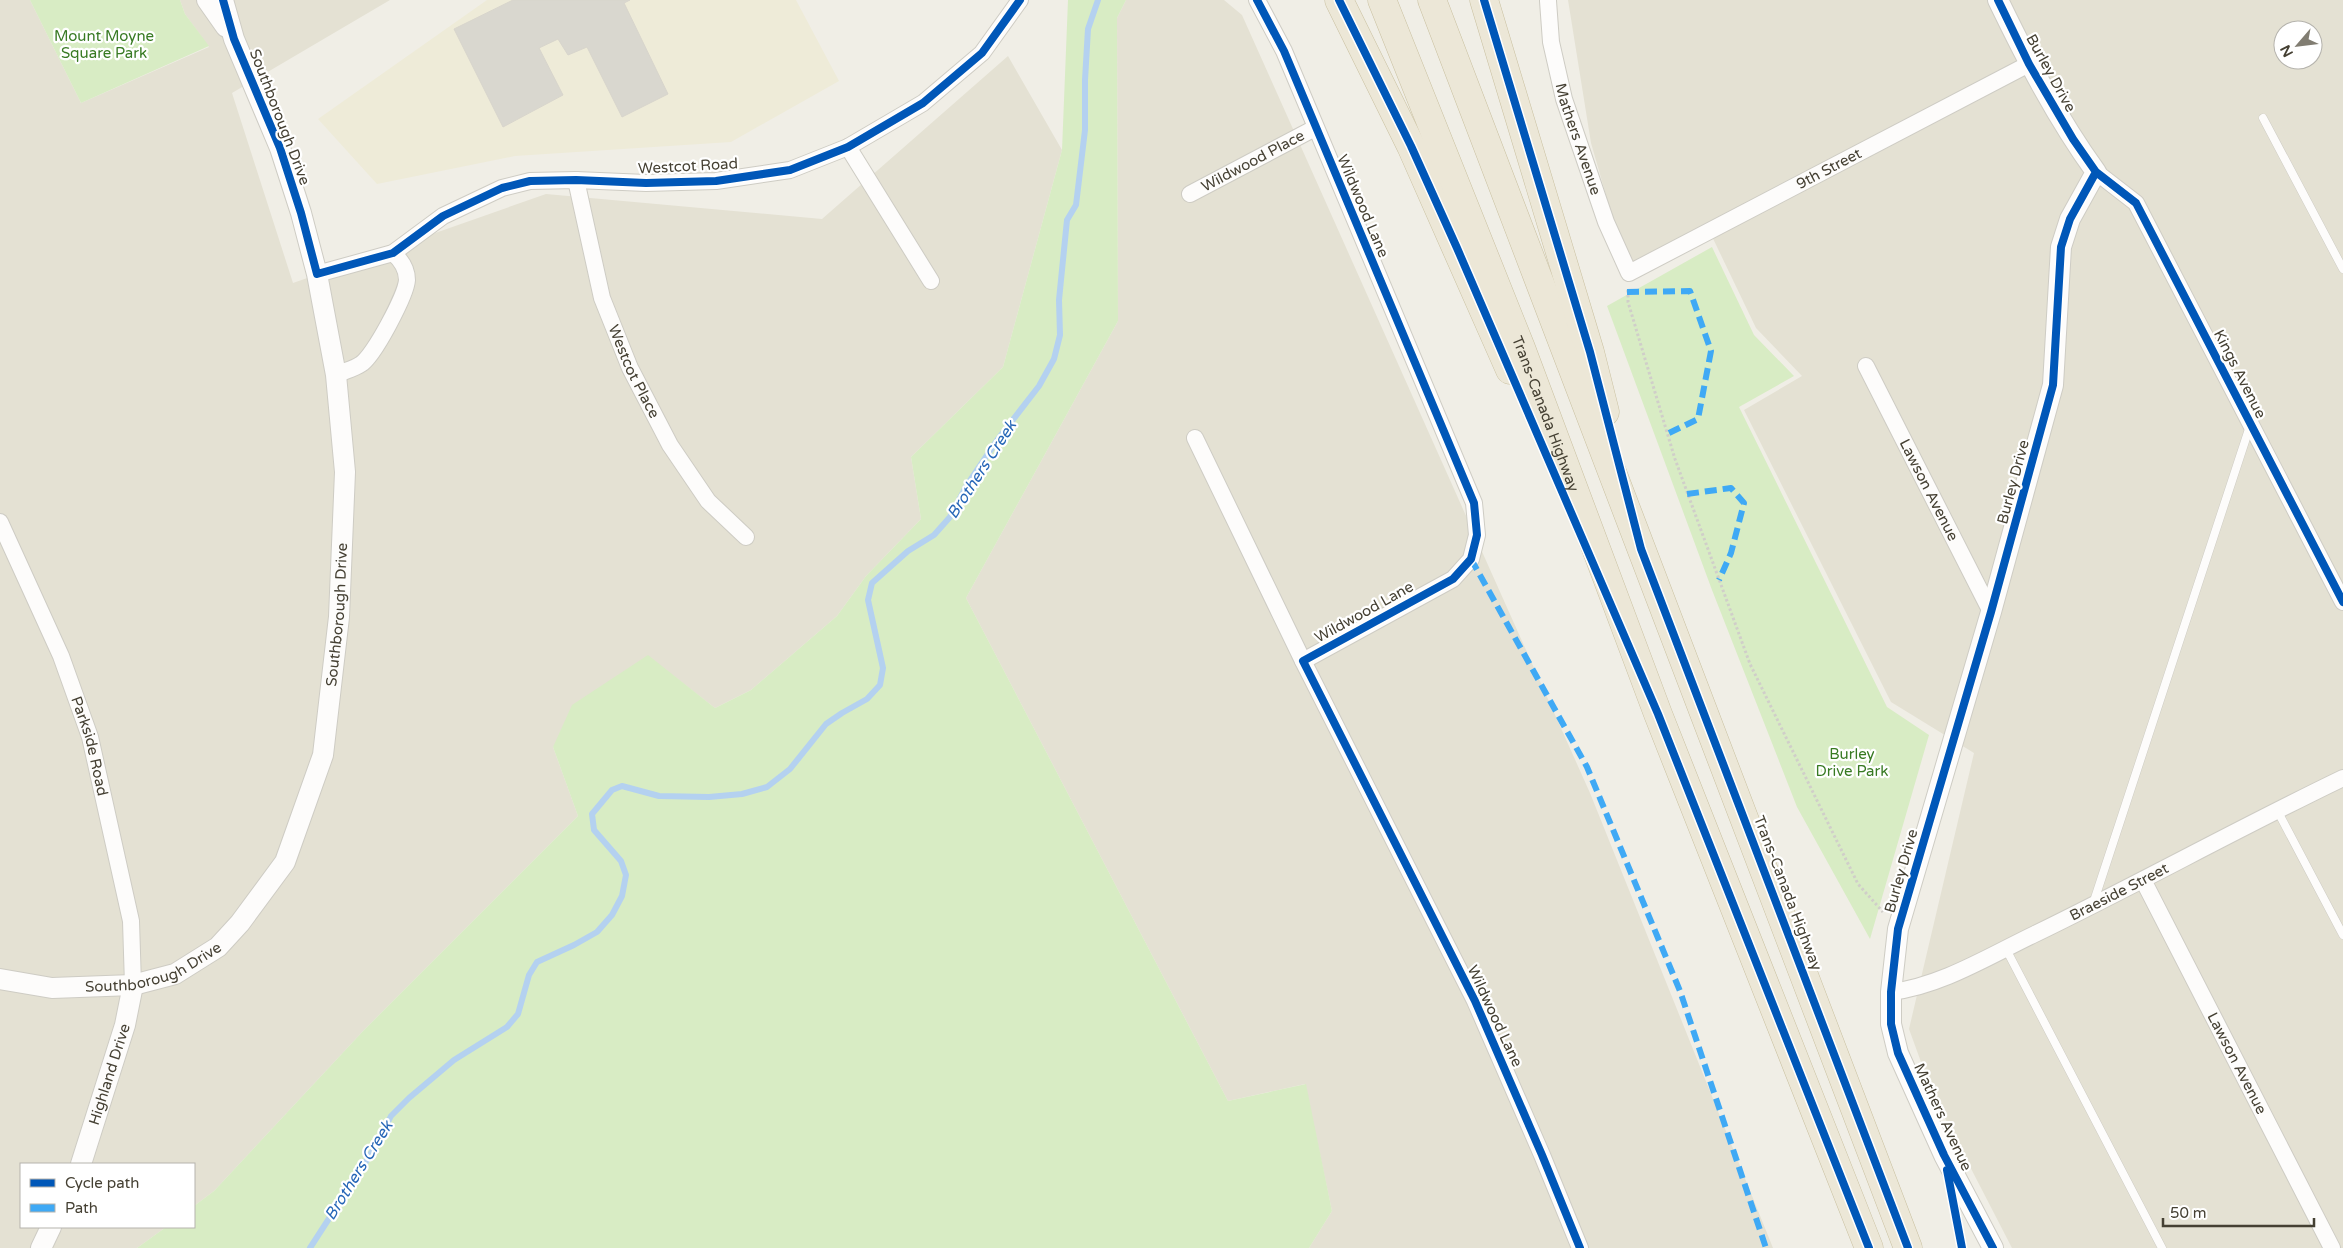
<svg xmlns="http://www.w3.org/2000/svg" width="2343" height="1248" viewBox="0 0 2343 1248" font-family="'Varela Round',sans-serif">
<style>
.residential{fill:#e4e1d3;fill-rule:evenodd}
.education{fill:#eeebd8}
.green{fill:#d8ecc4}
.lines{fill:none;stroke-linecap:round;stroke-linejoin:round}
.stream{stroke:#b4d1f0;stroke-width:6}
.building{fill:#d9d7cf;stroke:#d8d5cc}
.service-casing{stroke:#ceccc4;stroke-width:9}
.minor-casing{stroke:#ceccc4;stroke-width:18}
.tertiary-casing{stroke:#ceccc4;stroke-width:22}
.motorway-casing{stroke:#c9c0a0;stroke-width:29}
.path{stroke:#d0cec9;stroke-width:3;stroke-dasharray:2.5 2.5;stroke-linecap:butt}
.service{stroke:#fdfcfb;stroke-width:8}
.minor{stroke:#fdfcfb;stroke-width:16}
.tertiary{stroke:#fdfcfb;stroke-width:20}
.motorway{stroke:#ece7d7;stroke-width:28}
.quiet{stroke:#3fa9f5;stroke-width:6;stroke-dasharray:12 6;stroke-linecap:butt}
.cycleway-casing{stroke:#fff;stroke-width:11}
.cycleway{stroke:#0057b8;stroke-width:8}
.labels{text-anchor:middle;stroke-width:4.5;stroke-linejoin:round;paint-order:stroke}
.park-label{font-size:15px;fill:#387a23;stroke:#fff}
.street-label{font-size:15px;fill:#454033;stroke:#fff}
.water-label{font-size:16px;font-style:italic;fill:#2666b7;stroke:#fff}
</style>
<rect width="100%" height="100%" fill="#f0eee6"/>
<path class="residential" d="M 0,0 L 30,0 L 81,103 L 209,47 L 185,14 L 180,0 L 390,0 L 232,93 L 293,283 L 546,194 L 822,219 L 1008,56 L 1062,150 L 1003,367 L 911,457 L 921,519 L 866,576 L 837,616 L 751,690 L 715,708 L 648,656 L 553,747 L 578,816 L 364,1030 L 214,1191 L 194,1206 L 194,1164 L 21,1164 L 21,1227 L 166,1227 L 137,1248 L 0,1248 Z
M 1126,0 L 1224,0 L 1242,15 L 1590,793 L 1773,1248 L 1309,1248 L 1332,1211 L 1305,1084 L 1228,1101 L 966,598 L 1118,321 L 1117,18 Z
M 1568,0 L 2343,0 L 2343,1248 L 2012,1248 L 1933,1095 L 1909,1029 L 1974,753 L 1891,702 L 1744,410 L 1802,376 L 1756,328 L 1706,224 L 1627,268 L 1591,143 ZM 2283,30 L 2313,30 L 2313,60 L 2283,60 Z"/>
<path class="education" d="M 487,0 L 796,0 L 839,81 L 731,142 L 515,156 L 377,184 L 318,119 Z"/>
<path class="green" d="M 30,0 L 180,0 L 185,14 L 209,46 L 81,103 Z
M 1068,0 L 1126,0 L 1117,18 L 1118,321 L 966,598 L 1228,1101 L 1306,1084 L 1332,1211 L 1309,1248 L 137,1248 L 166,1227 L 194,1227 L 194,1206 L 214,1191 L 364,1030 L 578,816 L 553,747 L 572,705 L 648,655 L 715,708 L 751,690 L 837,616 L 866,576 L 921,519 L 911,457 L 1003,367 L 1062,150 Z
M 1712,247 L 1754,335 L 1794,376 L 1739,407 L 1887,707 L 1929,735 L 1870,939 L 1797,807 L 1712,590 L 1607,306 Z"/>
<g class="lines">
<path class="stream" d="M 310,1248 L 374,1149 L 391,1116 L 409,1098 L 454,1060 L 507,1027 L 518,1014 L 529,975 L 537,962 L 574,945 L 597,932 L 612,915 L 622,896 L 626,875 L 621,861 L 594,830 L 592,814 L 612,790 L 622,786 L 659,796 L 709,797 L 742,794 L 767,787 L 790,769 L 826,724 L 842,713 L 867,699 L 880,685 L 883,668 L 868,600 L 872,583 L 908,551 L 934,535 L 950,517 L 967,485 L 998,439 L 1039,386 L 1054,359 L 1060,335 L 1059,300 L 1067,220 L 1076,205 L 1085,130 L 1085,80 L 1088,29 L 1098,0"/>
</g>
<path class="building" d="M 513,0 L 630,0 L 624,3 L 668,94 L 622,117 L 587,47 L 568,55 L 558,39 L 539,48 L 563,95 L 503,127 L 454,29 Z"/>
<g class="lines">
<defs>
<path id="service" d="M 2263,118 L 2343,269
M 2277,810 L 2343,935
M 2093,904 L 2250,426
M 2006,949 L 2162,1248"/>
<g id="minor">
<path d="M 1257,0 L 1284,51 L 1474,503 L 1477,535 L 1471,559 L 1453,579 L 1303,661"/>
<path id="s1" d="M 1548,1 L 1551,42 L 1564,99 L 1606,222 L 1629,273 L 2029,64"/>
<path d="M 848,147 L 931,281"/>
<path d="M 2096,172 L 2136,203 L 2343,602"/>
<path id="s2" d="M 576,180 L 602,298 L 630,368 L 670,445 L 708,501 L 746,537"/>
<path id="s3" d="M 1190,194 L 1315,128"/>
<path d="M 317,274 L 393,253 L 443,216 L 502,188 L 530,181 L 576,180 L 646,183 L 716,181 L 790,170 L 848,147 L 923,103 L 982,53 L 1020,0"/>
<path id="s4" d="M 1866,366 L 1991,612"/>
<path d="M 336,375 C 344,371 354,369 361,364 C 374,356 406,295 407,280 C 407,268 401,260 393,253"/>
<path d="M 1195,438 L 1303,661 L 1475,1001 L 1542,1155 L 1580,1248"/>
<path id="s5" d="M 0,522 L 61,656 L 90,737 L 131,921 L 133,985"/>
<path id="s6" d="M 2143,880 L 2332,1248"/>
<path id="s7" d="M 1891,992 C 1941,986 1989,956 2035,934 C 2138,884 2239,828 2343,778"/>
</g>
<g id="tertiary">
<path d="M 207,0 L 226,27"/>
<path id="s8" d="M 0,979 L 52,988 L 133,985 L 175,974 L 218,947 L 240,923 L 285,862 L 323,755 L 339,617 L 345,472 L 336,375 L 317,274 L 301,213 L 280,148 L 234,39 L 223,0"/>
<path id="s9" d="M 81,1164 L 125,1025 L 133,985"/>
<path d="M 41,1248 L 51,1227"/>
<path d="M 1993,1248 L 1944,1155 L 1898,1053 L 1891,1024 L 1891,992 L 1898,929 L 1991,612 L 2053,385 L 2061,247 L 2070,219 L 2096,172 C 2057,118 2027,60 1998,0"/>
</g>
<g id="motorway">
<path d="M 1339,0 L 1411,146 L 1510,370"/>
<path id="s10" d="M 1382,0 L 1521,348 L 1658,714 L 1869,1248"/>
<path d="M 1432,0 L 1908,1248"/>
<path d="M 1484,0 L 1590,352 L 1605,412"/>
</g>
</defs>
<use href="#service" class="service-casing"/>
<use href="#minor" class="minor-casing"/>
<use href="#tertiary" class="tertiary-casing"/>
<use href="#motorway" class="motorway-casing"/>
<path class="path" d="M 1628,290 L 1628,302 L 1675,459 L 1750,664 L 1858,884 L 1883,912"/>
<use href="#service" class="service"/>
<use href="#minor" class="minor"/>
<use href="#tertiary" class="tertiary"/>
<use href="#motorway" class="motorway"/>
<path class="quiet" d="M 1627,292 L 1690,291 L 1711,351 L 1698,419 L 1667,434
M 1687,494 L 1731,488 L 1744,503 L 1731,553 L 1719,580
M 1471,559 L 1587,767 L 1680,991 L 1766,1248"/>
<defs>
<path id="cycleway" d="M 223,0 L 234,39 L 280,148 L 301,213 L 317,274 L 393,253 L 443,216 L 502,188 L 530,181 L 576,180 L 646,183 L 716,181 L 790,170 L 848,147 L 923,103 L 982,53 L 1020,0
M 1257,0 L 1284,51 L 1474,503 L 1477,535 L 1471,559 L 1453,579 L 1303,661 L 1475,1001 L 1542,1155 L 1580,1248
M 1339,0 L 1411,146 L 1457,248 L 1658,714 L 1869,1248
M 1484,0 L 1590,352 L 1641,549 L 1908,1248
M 1998,0 L 2029,64 L 2073,139 L 2096,172 L 2136,203 L 2343,602
M 1947,1170 L 1962,1248
M 1993,1248 L 1944,1155 L 1898,1053 L 1891,1024 L 1891,992 L 1898,929 L 1991,612 L 2053,385 L 2061,247 L 2070,219 L 2096,172"/>
</defs>
<use href="#cycleway" class="cycleway-casing"/>
<use href="#cycleway" class="cycleway"/>
</g>
<g class="labels">
<g class="park-label">
<text x="104" y="41">Mount Moyne<tspan x="104" dy="17">Square Park</tspan></text>
<text x="1852" y="759">Burley<tspan x="1852" dy="17">Drive Park</tspan></text>
</g>
<g class="street-label">
<text transform="translate(2051 73) rotate(61)" y="5">Burley Drive</text>
<text transform="translate(280 117) rotate(69)" y="5">Southborough Drive</text>
<text dy="5" stroke="none"><textPath href="#s1" startOffset="142">Mathers Avenue</textPath></text>
<text dy="5" stroke="none"><textPath href="#s3" startOffset="71">Wildwood Place</textPath></text>
<text transform="translate(688 166) rotate(-3)" y="5">Westcot Road</text>
<text dy="5" stroke="none"><textPath href="#s1" startOffset="511">9th Street</textPath></text>
<text transform="translate(1363 206) rotate(67)" y="5">Wildwood Lane</text>
<text dy="5" stroke="none"><textPath href="#s2" startOffset="201">Westcot Place</textPath></text>
<text transform="translate(2240 374) rotate(63)" y="5">Kings Avenue</text>
<text dy="5" stroke="none"><textPath href="#s10" startOffset="445">Trans-Canada Highway</textPath></text>
<text transform="translate(2013 482) rotate(-75)" y="5">Burley Drive</text>
<text dy="5" stroke="none"><textPath href="#s4" startOffset="139">Lawson Avenue</textPath></text>
<text transform="translate(1364 612) rotate(-29)" y="5">Wildwood Lane</text>
<text dy="5" stroke="none"><textPath href="#s8" startOffset="591">Southborough Drive</textPath></text>
<text dy="5" stroke="none"><textPath href="#s5" startOffset="242">Parkside Road</textPath></text>
<text transform="translate(1901 871) rotate(-74)" y="5">Burley Drive</text>
<text dy="5" stroke="none"><textPath href="#s7" startOffset="250">Braeside Street</textPath></text>
<text transform="translate(1788 893) rotate(69)" y="5">Trans-Canada Highway</text>
<text dy="5" stroke="none"><textPath href="#s8" startOffset="158">Southborough Drive</textPath></text>
<text transform="translate(1495 1016) rotate(65)" y="5">Wildwood Lane</text>
<text dy="5" stroke="none"><textPath href="#s6" startOffset="206">Lawson Avenue</textPath></text>
<text dy="5" stroke="none"><textPath href="#s9" startOffset="94">Highland Drive</textPath></text>
<text transform="translate(1943 1117) rotate(65)" y="5">Mathers Avenue</text>
</g>
<g class="water-label">
<text transform="translate(981 469) rotate(-57)" y="6">Brothers Creek</text>
<text transform="translate(358 1170) rotate(-58)" y="6">Brothers Creek</text>
</g>
</g>
<rect x="20" y="1163" width="175" height="65" fill="#ffffff" stroke="#b5b3ad"/>
<rect x="30" y="1179" width="25" height="8" fill="#0057b8" stroke="#b5b3ad"/>
<text x="65" y="1188" font-size="15" fill="#454033">Cycle path</text>
<rect x="30" y="1204" width="25" height="8" fill="#3fa9f5" stroke="#b5b3ad"/>
<text x="65" y="1213" font-size="15" fill="#454033">Path</text>
<g transform="translate(2298 45) rotate(242)"><circle r="24" fill="#ffffff" stroke="#b5b3ad"/>
<path d="M0-4L9 19L0 12L-9 19Z" fill="#817d72"/>
<text y="-8" font-size="14" font-weight="bold" text-anchor="middle" fill="#454033">N</text>
</g>
<path d="M2163 1218v8h151v-8" fill="none" stroke="#454033" stroke-width="2.5"/>
<text x="2170" y="1218" font-size="15" fill="#454033" stroke="#ffffff" stroke-width="4" paint-order="stroke">50 m</text>
</svg>
